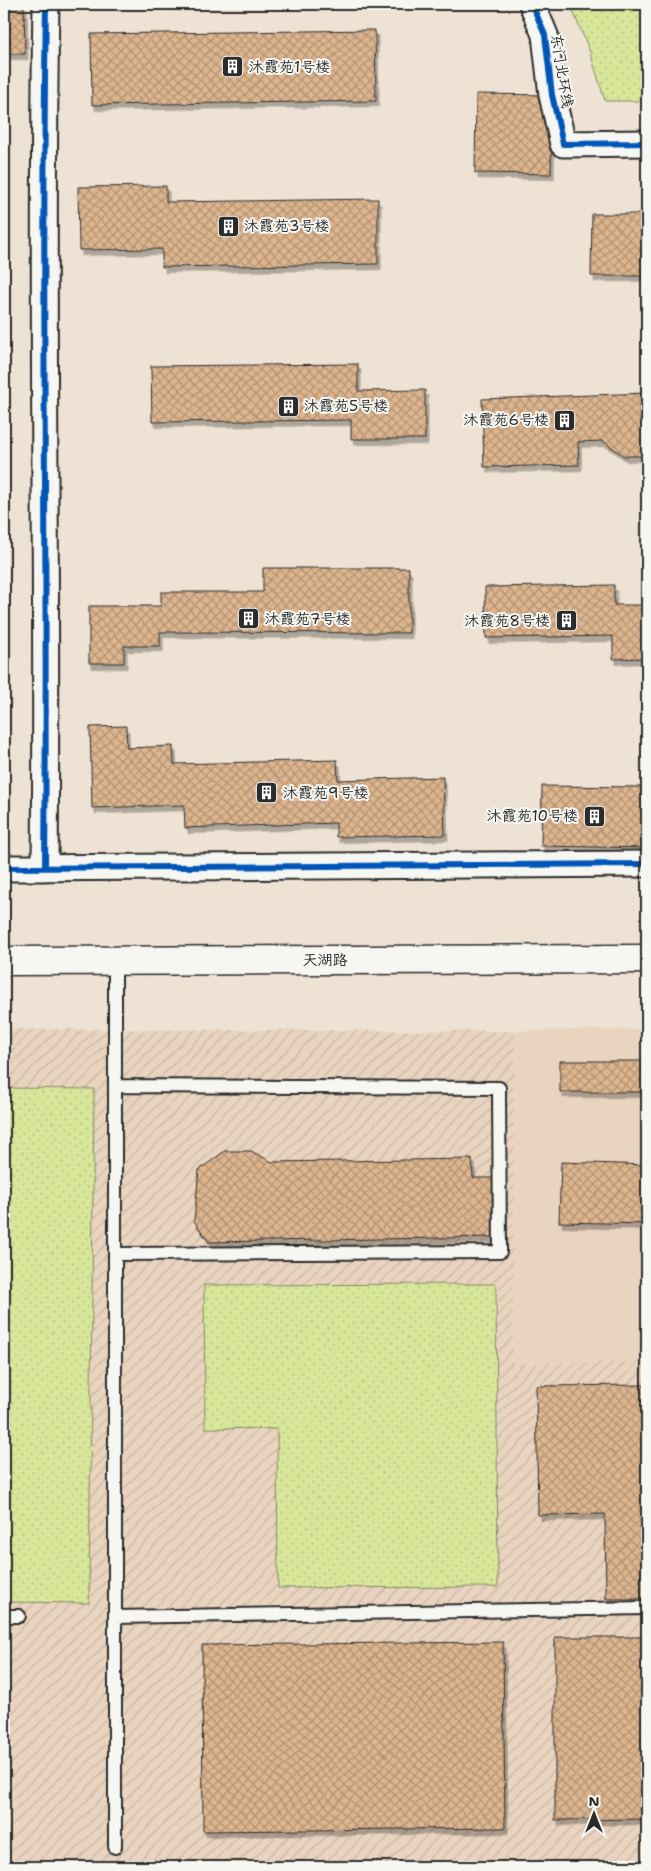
<svg xmlns="http://www.w3.org/2000/svg" width="651" height="1871" viewBox="0 0 651 1871" font-family="'Shantell Sans','LXGW WenKai TC',sans-serif">
<style>
.built{fill:#e9d4bf}
.industrial{fill:url(#industrial-furrows)}
.grass{fill:url(#grass-dots);stroke:#828862}
.building{fill:url(#building-cross-hatch);stroke:#2b2b2b;filter:url(#shadow)}
.lines{fill:none;stroke-linecap:round;stroke-linejoin:round}
.lane-casing{stroke:#2b2b2b;stroke-width:16}
.street-casing{stroke:#2b2b2b;stroke-width:29}
.secondary-casing{stroke:#2b2b2b;stroke-width:31}
.lane{stroke:#f6f6f2;stroke-width:12}
.street{stroke:#f6f6f2;stroke-width:25}
.secondary{stroke:#f6f6f2;stroke-width:28}
.cycleway-casing{stroke:#f6f6f2;stroke-width:9}
.cycleway{stroke:#0057b8;stroke-width:6}
.labels{text-anchor:middle;stroke-width:4;stroke-linejoin:round;paint-order:stroke}
.poi-label{font-size:15px;fill:#2b2b2b;stroke:#f6f6f2;text-anchor:start}
.street-label{font-size:15px;fill:#2b2b2b;stroke:#f6f6f2}
</style>
<defs>
<pattern id="industrial-furrows" width="10" height="10" patternUnits="userSpaceOnUse" patternTransform="scale(1.25)"><rect width="10" height="10" fill="#e9d4bf"/><path d="M-1 1l2-2M0 10L10 0M9 11l2-2" fill="none" stroke="#c8b6a4"/></pattern>
<pattern id="grass-dots" width="8" height="8" patternUnits="userSpaceOnUse" patternTransform="scale(1.25)"><rect width="8" height="8" fill="#d8e69a"/><path d="M2 2h.1M6 6h.1" fill="none" stroke="#bac585" stroke-width="1.8" stroke-linecap="round"/></pattern>
<pattern id="building-cross-hatch" width="8" height="8" patternUnits="userSpaceOnUse" patternTransform="scale(1.25)"><rect width="8" height="8" fill="#ddb58e"/><path d="M0 0l8 8M0 8l8-8" fill="none" stroke="#b39374"/></pattern>
<filter id="shadow"><feDropShadow dx="3" dy="5.5" stdDeviation="0" flood-color="#0004"/></filter>
</defs>
<rect width="100%" height="100%" fill="#eee2d4"/>
<filter id="ink" filterUnits="userSpaceOnUse"><feTurbulence type="fractalNoise" baseFrequency=".02" numOctaves="2"/><feDisplacementMap in="SourceGraphic" scale="10" xChannelSelector="R" yChannelSelector="G"/><feConvolveMatrix kernelMatrix="1 2 1 2 8 2 1 2 1" color-interpolation-filters="sRGB"/></filter>
<g filter="url(#ink)">
<path class="built" d="M 647,1029 L 647,1362 L 513,1363 L 515,1031 Z"/>
<path class="industrial" d="M 4,1029 L 515,1031 L 513,1363 L 647,1362 L 647,1867 L 4,1867 Z"/>
<path class="grass" d="M 570,4 L 647,4 L 647,101 L 605,101 L 590,52 Z
M 4,1088 L 94,1089 L 89,1603 L 4,1602 Z
M 496,1284 L 498,1587 L 278,1588 L 277,1429 L 205,1428 L 204,1285 Z"/>
<path class="building" d="M 4,4 L 24,4 L 25,54 L 4,54 Z
M 375,30 L 376,101 L 92,105 L 91,34 Z
M 476,94 L 552,95 L 551,174 L 475,173 Z
M 166,186 L 166,202 L 378,199 L 378,264 L 162,267 L 162,249 L 79,250 L 78,187 Z
M 592,214 L 647,214 L 647,276 L 591,276 Z
M 358,364 L 358,391 L 425,390 L 425,439 L 351,439 L 351,420 L 152,422 L 151,366 Z
M 647,393 L 647,456 L 624,456 L 603,441 L 578,442 L 579,465 L 484,467 L 482,399 Z
M 263,568 L 409,568 L 409,633 L 160,632 L 160,646 L 124,646 L 124,663 L 89,663 L 89,606 L 161,606 L 161,592 L 263,592 Z
M 4,581 L 5,762 L 4,765 Z
M 614,585 L 614,605 L 647,605 L 647,658 L 613,659 L 613,636 L 486,638 L 485,587 Z
M 126,726 L 127,748 L 173,746 L 174,764 L 337,760 L 338,780 L 443,777 L 445,835 L 336,837 L 336,823 L 185,828 L 184,805 L 92,808 L 90,727 Z
M 542,786 L 647,787 L 647,848 L 541,846 Z
M 560,1061 L 647,1061 L 647,1092 L 560,1092 Z
M 225,1151 L 251,1151 L 272,1162 L 472,1159 L 473,1178 L 494,1178 L 495,1237 L 209,1242 L 194,1221 L 199,1170 Z
M 561,1162 L 647,1165 L 647,1224 L 559,1222 Z
M 647,1385 L 647,1599 L 606,1599 L 605,1514 L 538,1515 L 536,1386 Z
M 555,1637 L 647,1637 L 647,1819 L 555,1820 Z
M 503,1642 L 505,1828 L 203,1831 L 202,1645 Z"/>
<g class="lines">
<defs>
<path id="lane" d="M 115,960 L 115,1847
M 115,1086 L 499,1088 L 500,1252 L 115,1254
M 4,1616 L 19,1616
M 115,1617 L 647,1608"/>
<path id="street" d="M 532,4 L 545,35 L 552,95 L 563,144 L 647,143
M 4,868 L 647,864
M 45,868 C 48,580 41,292 46,4"/>
<path id="secondary" d="M 4,961 L 647,959"/>
</defs>
<use href="#lane" class="lane-casing"/>
<use href="#street" class="street-casing"/>
<use href="#secondary" class="secondary-casing"/>
<use href="#lane" class="lane"/>
<use href="#street" class="street"/>
<use href="#secondary" class="secondary"/>
<defs>
<path id="cycleway" d="M 532,4 L 545,35 L 552,95 L 563,144 L 647,143
M 4,868 L 647,864
M 45,868 C 48,580 41,292 46,4"/>
</defs>
<use href="#cycleway" class="cycleway-casing"/>
<use href="#cycleway" class="cycleway"/>
</g>
</g>
<defs>
<symbol id="building-square" viewBox="-11 -11 22 22"><rect x="-9" y="-9" width="18" height="18" rx="4" fill="#2b2b2b" stroke="#f6f6f2"/><path d="M-4-6H4V6H1V3H-1V6H-4ZM-2.5-4.3h1.7v1.8h-1.7ZM.8-4.3h1.7v1.8H.8ZM-2.5-1h1.7V.8h-1.7ZM.8-1h1.7V.8H.8Z" fill="#fff"/></symbol>
</defs>
<g fill-rule="evenodd">
<use href="#building-square" x="220" y="54" width="25" height="25"/>
<use href="#building-square" x="216" y="214" width="25" height="25"/>
<use href="#building-square" x="276" y="394" width="25" height="25"/>
<use href="#building-square" x="552" y="408" width="25" height="25"/>
<use href="#building-square" x="236" y="606" width="25" height="25"/>
<use href="#building-square" x="554" y="608" width="25" height="25"/>
<use href="#building-square" x="254" y="780" width="25" height="25"/>
<use href="#building-square" x="582" y="804" width="25" height="25"/>
</g>
<g class="labels">
<g class="poi-label">
<text x="249" y="72">沐霞苑1号楼</text>
<text x="244" y="231">沐霞苑3号楼</text>
<text x="304" y="411">沐霞苑5号楼</text>
<text x="549" y="425" text-anchor="end">沐霞苑6号楼</text>
<text x="265" y="624">沐霞苑7号楼</text>
<text x="550" y="626" text-anchor="end">沐霞苑8号楼</text>
<text x="283" y="798">沐霞苑9号楼</text>
<text x="578" y="821" text-anchor="end">沐霞苑10号楼</text>
</g>
<g class="street-label">
<text transform="translate(562 71) rotate(81)" y="5">东门北环线</text>
<text x="325" y="965">天湖路</text>
</g>
</g>
<rect width="651" height="1871" fill="none" stroke="#f6f6f2" stroke-width="20"/>
<rect x="10" y="10" width="631" height="1851" fill="none" stroke="#2b2b2b" stroke-width="2" filter="url(#ink)"/>
<g transform="translate(594 1814)" stroke="#f6f6f2" stroke-width="4" paint-order="stroke">
<path d="M0-4L9 19L0 12L-9 19Z" fill="#2b2b2b"/>
<text y="-8" font-size="14" font-weight="bold" text-anchor="middle" fill="#2b2b2b">N</text>
</g>
</svg>
